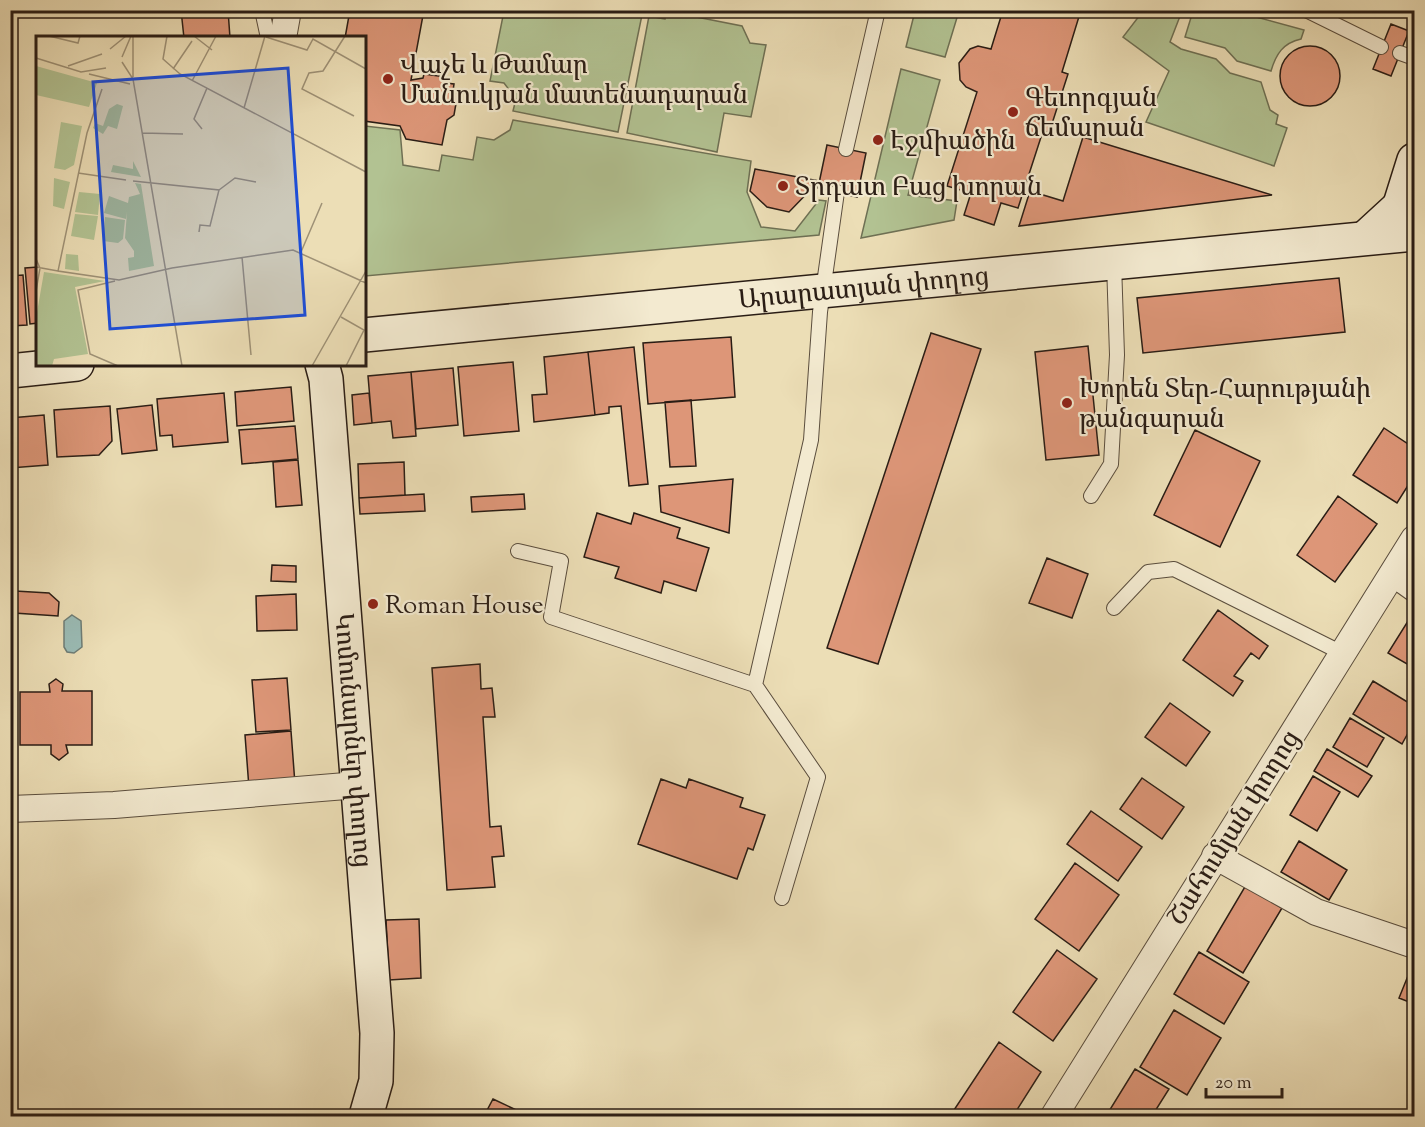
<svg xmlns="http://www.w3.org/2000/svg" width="1425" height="1127" viewBox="0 0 1425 1127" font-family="'Sorts Mill Goudy','Noto Serif Armenian',serif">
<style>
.green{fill:#b2c292;stroke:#6e7054;stroke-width:1.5}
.water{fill:#9abbb5;stroke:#6d7c75;stroke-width:1.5}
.building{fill:#dd9678;stroke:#2a1d15;stroke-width:1.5}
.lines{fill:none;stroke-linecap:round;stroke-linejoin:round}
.lane-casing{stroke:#5a4d3d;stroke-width:16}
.street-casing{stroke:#5a4d3d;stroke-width:28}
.secondary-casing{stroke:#2a1d15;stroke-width:36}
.lane{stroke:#f3ead0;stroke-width:14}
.street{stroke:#f3ead0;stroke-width:26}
.secondary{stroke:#f3ead0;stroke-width:33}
.poi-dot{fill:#8f2418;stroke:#f3ead0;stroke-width:2}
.labels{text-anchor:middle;stroke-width:4.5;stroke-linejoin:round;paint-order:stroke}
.poi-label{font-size:26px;fill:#2a1d15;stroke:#f3ead0;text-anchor:start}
.street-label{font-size:26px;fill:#2a1d15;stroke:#f3ead0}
.inset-road{fill:none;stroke:#9e9176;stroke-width:1.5}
.view{fill:#1d4ed8;fill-opacity:0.15;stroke:#1d4ed8;stroke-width:3}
.inset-edge{fill:none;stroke:#2a1d15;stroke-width:3}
</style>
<rect width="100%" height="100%" fill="#ecdeb6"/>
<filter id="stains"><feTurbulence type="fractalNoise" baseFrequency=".00333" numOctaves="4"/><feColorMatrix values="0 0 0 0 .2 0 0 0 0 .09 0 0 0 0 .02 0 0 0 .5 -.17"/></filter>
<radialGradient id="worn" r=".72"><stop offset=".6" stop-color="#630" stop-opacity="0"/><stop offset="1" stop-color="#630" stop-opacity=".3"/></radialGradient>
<path class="green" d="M 629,10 L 642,15 L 618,132 L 513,111 L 516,99 L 504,83 L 490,81 L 504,11 Z
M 666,11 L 742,26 L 750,43 L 766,45 L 751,117 L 724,113 L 717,152 L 627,133 L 649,16 L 665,19 Z
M 915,11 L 959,11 L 945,57 L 906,47 Z
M 1143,11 L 1182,11 L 1170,42 L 1181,49 L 1216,59 L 1230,73 L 1261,82 L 1270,110 L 1278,115 L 1276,124 L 1287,128 L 1274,166 L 1146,122 L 1169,71 L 1123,37 Z
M 1193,11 L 1234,11 L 1304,30 L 1301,39 C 1283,43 1276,54 1271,71 L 1237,61 L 1225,48 L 1185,37 Z
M 901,69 L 940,80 L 908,195 L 957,201 L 954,220 L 861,238 Z
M 513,120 L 751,161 L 747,192 L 761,227 L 795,231 L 819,200 L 826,201 L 819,235 L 365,276 L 365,126 L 400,130 L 403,165 L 439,171 L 442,155 L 473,160 L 477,137 L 494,140 L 510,130 Z"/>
<path class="water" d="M 72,615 L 81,621 L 82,647 L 74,653 L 67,652 L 64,647 L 64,621 Z"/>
<path class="building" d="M 181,10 L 228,10 L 230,38 L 184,38 Z
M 350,10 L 424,10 L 411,80 L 423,78 L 424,74 L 446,77 L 445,83 L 454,84 L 453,91 L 458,92 L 454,115 L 447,120 L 442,145 L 406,139 L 400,126 L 364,121 L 364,38 L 345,38 Z
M 1003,10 L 1081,10 L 1062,72 L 1068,74 L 1049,133 L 1043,131 L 1018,208 L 1001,203 L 994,225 L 964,215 L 971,193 L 947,186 L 977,92 L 966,87 L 960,80 L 959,63 L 970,49 L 978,46 L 991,49 Z
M 1391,24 L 1409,31 L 1391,76 L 1373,69 Z
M1280 76a30 30 0 1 1 60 0a30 30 0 1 1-60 0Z
M 1083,137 L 1272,195 L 1019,226 L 1030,191 L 1063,201 Z
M 827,145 L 866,153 L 857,197 L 818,188 Z
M 755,169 L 819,181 L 789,212 L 767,207 L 750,191 Z
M 38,267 L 38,323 L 30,324 L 25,268 Z
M 23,275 L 27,325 L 10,326 L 10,276 Z
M 1339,278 L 1345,332 L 1143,353 L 1137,298 Z
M 931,333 L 981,349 L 878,664 L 827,648 Z
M 731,337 L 735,397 L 648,404 L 643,343 Z
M 1088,346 L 1099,455 L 1046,460 L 1035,352 Z
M 634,347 L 648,484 L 629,486 L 621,406 L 609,407 L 609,413 L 595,415 L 588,352 Z
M 588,352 L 595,415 L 534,422 L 532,395 L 547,394 L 544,357 Z
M 513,362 L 519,431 L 464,436 L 458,367 Z
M 453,368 L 458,425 L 416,429 L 411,372 Z
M 411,372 L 416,436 L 393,438 L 391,421 L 372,423 L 368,376 Z
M 291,387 L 294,421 L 237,426 L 235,392 Z
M 224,393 L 228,442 L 173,447 L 172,435 L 160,436 L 157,399 Z
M 369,393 L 372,423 L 354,425 L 352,395 Z
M 691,400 L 696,466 L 670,467 L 665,402 Z
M 152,405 L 157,450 L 122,454 L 117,409 Z
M 110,406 L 112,441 L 99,455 L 57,457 L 54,410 Z
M 44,415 L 48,465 L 10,468 L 10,418 Z
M 295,426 L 298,459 L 242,464 L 239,430 Z
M 1384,428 L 1414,448 L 1414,476 L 1397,503 L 1353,475 Z
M 1195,430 L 1260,461 L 1220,547 L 1154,515 Z
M 298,460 L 302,505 L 276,507 L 273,462 Z
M 404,462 L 405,495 L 359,498 L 358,464 Z
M 733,479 L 729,533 L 661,512 L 659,486 Z
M 424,494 L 425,511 L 360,514 L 359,498 Z
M 524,494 L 525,509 L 472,512 L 471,497 Z
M 1338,496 L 1377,524 L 1335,582 L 1297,555 Z
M 597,513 L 631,524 L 634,513 L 680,528 L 677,538 L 709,548 L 696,591 L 664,581 L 661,593 L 615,578 L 619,567 L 584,557 Z
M 1047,558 L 1088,574 L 1072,618 L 1029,603 Z
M 272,565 L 296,566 L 296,582 L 271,581 Z
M 15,591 L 49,593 L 59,602 L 58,616 L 14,613 Z
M 296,594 L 297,630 L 257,631 L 256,596 Z
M 1218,610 L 1268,646 L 1259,659 L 1251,653 L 1234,676 L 1243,681 L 1233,696 L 1183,660 Z
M 1408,621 L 1414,625 L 1414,668 L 1388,653 Z
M 480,664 L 481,689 L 492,688 L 495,717 L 483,717 L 490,827 L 501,826 L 504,856 L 492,857 L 495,887 L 447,890 L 432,668 Z
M 287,678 L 291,730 L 256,732 L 252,680 Z
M 56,679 L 63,684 L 62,691 L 92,691 L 92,745 L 66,745 L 68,753 L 59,760 L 51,754 L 51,745 L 20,745 L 20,692 L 50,692 L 49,684 Z
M 1373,681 L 1414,706 L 1414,722 L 1402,744 L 1353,714 Z
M 1170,703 L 1210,732 L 1186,766 L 1145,737 Z
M 1350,718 L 1384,738 L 1367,767 L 1333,747 Z
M 291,731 L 295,784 L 249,788 L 245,735 Z
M 1327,749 L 1372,776 L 1358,797 L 1314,771 Z
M 1313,776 L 1340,792 L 1317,831 L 1290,815 Z
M 1142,778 L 1184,807 L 1162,839 L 1120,809 Z
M 661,779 L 686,788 L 689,779 L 743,798 L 740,807 L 765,815 L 753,850 L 748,848 L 737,879 L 638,844 Z
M 1091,811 L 1142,847 L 1118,881 L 1067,844 Z
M 1299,841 L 1347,870 L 1329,900 L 1281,872 Z
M 1075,863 L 1119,895 L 1079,951 L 1035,919 Z
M 1246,885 L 1282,908 L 1243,973 L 1207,951 Z
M 419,919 L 421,978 L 389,980 L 386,920 Z
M 1057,950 L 1097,979 L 1053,1041 L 1013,1012 Z
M 1199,952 L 1249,982 L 1224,1024 L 1174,994 Z
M 1414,961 L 1414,1004 L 1399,998 Z
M 1174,1010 L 1221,1038 L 1187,1095 L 1140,1067 Z
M 999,1042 L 1041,1072 L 1013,1116 L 965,1116 L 954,1110 Z
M 1135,1069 L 1169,1089 L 1152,1116 L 1106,1116 Z
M 493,1099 L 529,1116 L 484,1116 Z"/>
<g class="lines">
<defs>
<path id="lane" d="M 262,10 L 268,38
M 1306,10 L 1381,47
M 1400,53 L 1414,58
M 846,149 L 878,10
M 1091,496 L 1111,464 L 1117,355 L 1114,263
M 518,551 L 561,561 L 551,617 L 755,685 L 811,440 L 820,312 L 837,192
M 1114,608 L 1148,572 L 1174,569 L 1342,653
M 755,685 L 818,777 L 782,898"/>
<path id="street" d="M 283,38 L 288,10
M 1393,573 L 1414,588
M 10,809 L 114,805 L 358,785
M 1215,856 L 1316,912 L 1414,945
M 1054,1116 L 1414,539"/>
<g id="secondary">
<path d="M 1398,211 L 1414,160"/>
<path d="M 1365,238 L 1414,193"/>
<path id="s1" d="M 364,335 L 1414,234"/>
<path id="s2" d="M 322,364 L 326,379 L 377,1033 L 376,1081 L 366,1116"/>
<path d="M 10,371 L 77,364"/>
</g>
</defs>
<use href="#lane" class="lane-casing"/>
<use href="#street" class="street-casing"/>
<use href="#secondary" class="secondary-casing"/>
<use href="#lane" class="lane"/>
<use href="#street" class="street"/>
<use href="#secondary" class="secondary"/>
</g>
<g class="poi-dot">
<circle cx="388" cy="79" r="6"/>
<circle cx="1013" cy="112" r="6"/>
<circle cx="878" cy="140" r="6"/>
<circle cx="783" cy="186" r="6"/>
<circle cx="1067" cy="403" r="6"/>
<circle cx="373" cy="604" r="6"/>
</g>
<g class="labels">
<g class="poi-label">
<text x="400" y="73">Վաչե և Թամար<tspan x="400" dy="30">Մանուկյան մատենադարան</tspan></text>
<text x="1025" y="106">Գեւորգյան<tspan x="1025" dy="30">ճեմարան</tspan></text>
<text x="890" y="149">Էջմիածին</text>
<text x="795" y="195">Տրդատ Բաց խորան</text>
<text x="1079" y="397">Խորեն Տեր-Հարությանի<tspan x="1079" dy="30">թանգարան</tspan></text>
<text x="385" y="613">Roman House</text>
</g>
<g class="street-label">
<text dy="9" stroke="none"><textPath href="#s1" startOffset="502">Արարատյան փողոց</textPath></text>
<text dy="9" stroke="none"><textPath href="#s2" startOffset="378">Կոմունարներ փողոց</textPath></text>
<text transform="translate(1233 827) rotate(-58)" y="9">Շահումյան փողոց</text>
</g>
</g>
<g transform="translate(36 36)">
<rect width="330" height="330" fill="#ecdeb6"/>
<path d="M 0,30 L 61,47 L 53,71 L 0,59 ZM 81,68 L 87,70 L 81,93 L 72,90 L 67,98 L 57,92 L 59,87 L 67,90 L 73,73 ZM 25,86 L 46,90 L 38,129 L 29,134 L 18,132 ZM 97,125 L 105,141 L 75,136 L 77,129 L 97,133 ZM 18,142 L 34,146 L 28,173 L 17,170 ZM 99,147 L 105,148 L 118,230 L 93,235 L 92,222 L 98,221 L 98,215 L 89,202 L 91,176 L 90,183 L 68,177 L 73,160 L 92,167 L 93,161 L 104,158 ZM 43,156 L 64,158 L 62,179 L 39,176 ZM 39,178 L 62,180 L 58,204 L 35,200 ZM 69,181 L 89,184 L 87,203 L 82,207 L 67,205 ZM 30,218 L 42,219 L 43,235 L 29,233 ZM 8,236 L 69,245 L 39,251 L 52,318 L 18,323 L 16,330 L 0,330 L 0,282 Z" fill="#b2c292"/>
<path class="inset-road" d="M 13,0 L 42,7 L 44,0M 131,0 L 127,23 L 144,38 L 330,136M 158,0 L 176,14M 309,0 L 287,35 L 273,37 L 266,53 L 318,80M 230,1 L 271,14 L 277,3 L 330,33M 74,13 L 90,0M 86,21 L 95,0M 0,22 L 45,36 L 70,32M 86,26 L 97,43 L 146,330M 32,30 L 66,18M 137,33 L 156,5M 53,38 L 94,48M 97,41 L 97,0M 156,45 L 180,0M 66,53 L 51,97 L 22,235 L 83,244 L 136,232 L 257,214 L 330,247M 208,72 L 229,0M 166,93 L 158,83 L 171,52M 106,97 L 147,98M 42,137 L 90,144M 97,145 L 183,154 L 174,190 L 164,189 L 163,196M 183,154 L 199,142 L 220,146M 265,216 L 286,167M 206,221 L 215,319M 0,223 L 4,232 L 0,255M 0,231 L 22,235M 79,245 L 42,254 L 54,318 L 82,330M 305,281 L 328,294 L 310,330M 276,330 L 330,235"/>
<path class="view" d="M 252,32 L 269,279 L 74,293 L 57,46 Z"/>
<rect width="330" height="330" class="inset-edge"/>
</g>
<rect width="1425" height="1127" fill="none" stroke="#ecdeb6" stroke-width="36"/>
<rect x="12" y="12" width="1401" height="1103" fill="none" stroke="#2a1d15" stroke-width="3"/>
<rect x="18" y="18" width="1389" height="1091" fill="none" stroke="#2a1d15" stroke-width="1.5"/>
<path d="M1206 1088v9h76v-9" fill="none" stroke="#2a1d15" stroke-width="3"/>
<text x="1215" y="1088" font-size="18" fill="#2a1d15" stroke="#f3ead0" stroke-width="4.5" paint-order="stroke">20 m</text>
<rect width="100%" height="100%" filter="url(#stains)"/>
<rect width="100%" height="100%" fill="url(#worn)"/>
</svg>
